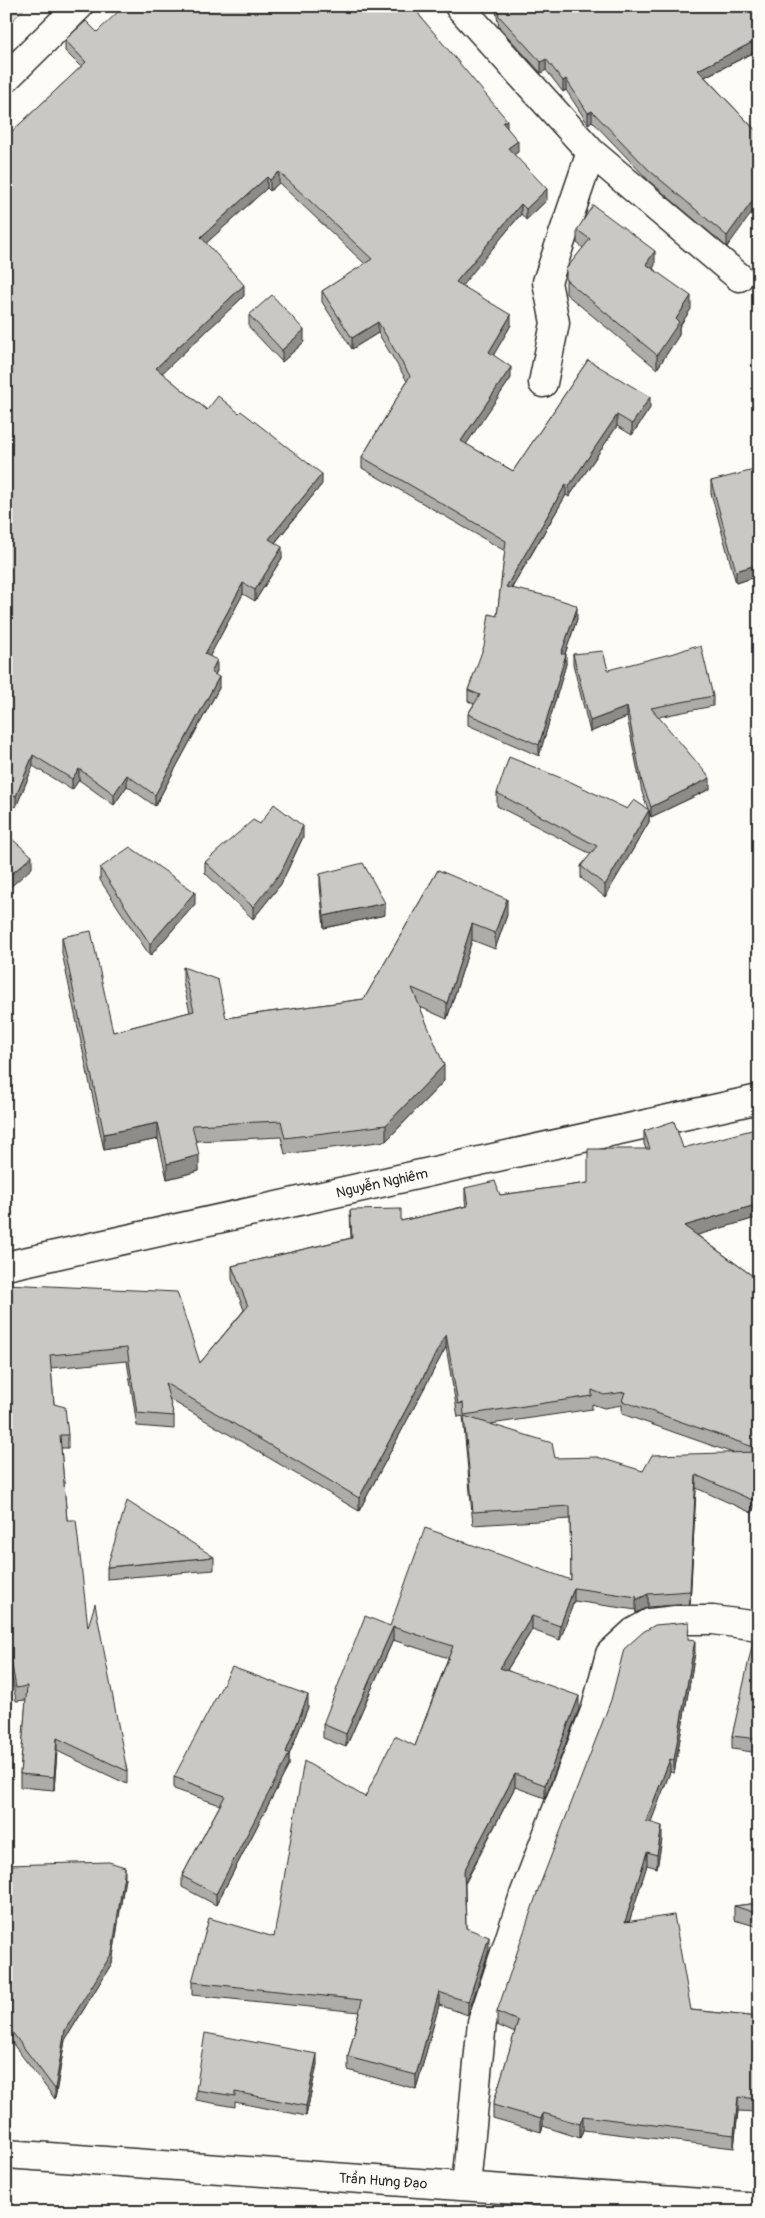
<svg xmlns="http://www.w3.org/2000/svg" width="765" height="2218" viewBox="0 0 765 2218" font-family="Pangolin,sans-serif">
<style>
.green{fill:#dfdeda;stroke:#858482}
.lines{fill:none;stroke-linecap:round;stroke-linejoin:round}
.street-casing{stroke:#2b2b2b;stroke-width:31}
.secondary-casing{stroke:#2b2b2b;stroke-width:31}
.street{stroke:#fdfcf7;stroke-width:28}
.secondary{stroke:#fdfcf7;stroke-width:28}
.wall{fill:#adaca9;stroke:#2b2b2b;fill-rule:evenodd}
.shaded-wall{fill:#8d8c89;stroke:#2b2b2b}
.building{fill:#c9c8c4;stroke:#2b2b2b}
.labels{text-anchor:middle;stroke-width:5;stroke-linejoin:round;paint-order:stroke}
.street-label{font-size:14px;fill:#2b2b2b;stroke:#fdfcf7}
</style>
<rect width="100%" height="100%" fill="#fdfcf7"/>
<filter id="ink" filterUnits="userSpaceOnUse"><feTurbulence type="fractalNoise" baseFrequency=".02" numOctaves="2"/><feDisplacementMap in="SourceGraphic" scale="10" xChannelSelector="R" yChannelSelector="G"/><feConvolveMatrix kernelMatrix="1 2 1 2 8 2 1 2 1" color-interpolation-filters="sRGB"/></filter>
<g filter="url(#ink)">
<path class="green" d="M 6,6 L 27,6 L 6,27 Z"/>
<g class="lines">
<defs>
<path id="street" d="M 459,6 L 591,152 L 739,277
M 543,383 L 555,323 L 547,282 L 591,152
M 466,2186 L 482,2022 L 524,1895 L 596,1708 L 610,1654 L 634,1632 L 650,1623 L 676,1620 L 713,1620 L 759,1626"/>
<g id="secondary">
<path d="M 6,78 L 79,6"/>
<path id="s1" d="M 6,1266 L 759,1099"/>
<path id="s2" d="M 6,2154 L 759,2207"/>
</g>
</defs>
<use href="#street" class="street-casing"/>
<use href="#secondary" class="secondary-casing"/>
<use href="#street" class="street"/>
<use href="#secondary" class="secondary"/>
</g>
<path class="wall" d="M 495,6 L 759,6 L 759,50 L 705,77 L 759,134 L 727,247 L 649,181 L 592,121 L 588,124 L 566,90 L 563,92 L 546,70 L 541,73 L 499,27 Z
M 420,16 L 507,128 L 518,152 L 514,154 L 547,200 L 526,220 L 521,214 L 462,285 L 511,325 L 493,355 L 511,378 L 466,444 L 513,471 L 588,360 L 650,408 L 632,435 L 617,426 L 569,497 L 566,495 L 512,588 L 577,619 L 565,654 L 566,664 L 539,756 L 468,725 L 468,714 L 474,704 L 468,701 L 468,690 L 497,616 L 505,551 L 362,468 L 362,457 L 407,381 L 378,333 L 352,349 L 322,302 L 322,291 L 365,264 L 279,183 L 270,191 L 267,188 L 206,243 L 244,296 L 162,373 L 207,410 L 322,484 L 275,543 L 282,558 L 255,601 L 243,594 L 209,657 L 217,671 L 215,675 L 219,688 L 155,806 L 127,786 L 114,805 L 79,780 L 72,790 L 33,766 L 16,807 L 6,804 L 6,137 L 81,67 L 65,51 L 65,40 L 97,32 Z
M 577,230 L 655,265 L 653,268 L 691,309 L 679,327 L 679,335 L 657,369 L 566,294 L 566,269 L 583,248 L 577,243 Z
M 249,315 L 304,342 L 282,362 L 249,327 Z
M 759,472 L 759,576 L 736,583 L 711,493 L 711,481 Z
M 573,654 L 608,670 L 713,696 L 713,706 L 658,717 L 710,789 L 651,817 L 649,811 L 649,822 L 605,897 L 581,878 L 581,866 L 591,854 L 497,806 L 497,793 L 627,809 L 648,809 L 642,792 L 627,717 L 590,732 L 573,664 Z
M 260,824 L 303,837 L 281,884 L 253,919 L 205,873 L 205,862 Z
M 100,868 L 195,904 L 150,956 L 100,880 Z
M 438,870 L 507,915 L 495,949 L 472,940 L 447,1019 L 420,1007 L 444,1081 L 386,1141 L 285,1154 L 281,1137 L 196,1141 L 199,1171 L 167,1179 L 158,1139 L 104,1150 L 62,953 L 62,937 L 113,1032 L 190,1012 L 183,983 L 183,967 L 226,1018 L 364,999 Z
M 320,874 L 385,915 L 324,928 L 320,886 Z
M 644,1131 L 683,1148 L 759,1217 L 697,1235 L 754,1277 L 759,1271 L 759,1495 L 752,1513 L 696,1488 L 690,1604 L 648,1607 L 636,1613 L 636,1610 L 574,1601 L 560,1640 L 532,1630 L 507,1670 L 579,1709 L 545,1798 L 515,1787 L 465,1884 L 466,1928 L 489,1950 L 468,2015 L 439,2005 L 416,2089 L 348,2070 L 348,2057 L 359,2012 L 192,1995 L 192,1982 L 274,1937 L 365,1797 L 415,1746 L 448,1658 L 393,1640 L 346,1747 L 323,1738 L 323,1724 L 390,1626 L 571,1580 L 570,1519 L 473,1525 L 463,1416 L 458,1417 L 446,1347 L 359,1511 L 169,1399 L 174,1416 L 174,1429 L 137,1426 L 127,1361 L 51,1368 L 54,1404 L 68,1435 L 68,1448 L 61,1448 L 67,1520 L 88,1627 L 127,1771 L 127,1784 L 57,1751 L 54,1790 L 20,1787 L 20,1774 L 26,1700 L 16,1701 L 10,1666 L 6,1667 L 6,1284 L 200,1363 L 244,1310 L 232,1279 L 232,1266 L 351,1238 L 350,1210 L 401,1221 L 466,1206 L 465,1201 L 465,1188 L 500,1195 L 588,1183 L 646,1149 L 644,1144 ZM 592,1404 L 604,1408 L 622,1405 L 622,1414 L 733,1453 L 643,1471 L 555,1458 L 491,1424 L 592,1409 Z
M 214,1557 L 214,1570 L 107,1579 L 107,1567 Z
M 759,1628 L 759,1753 L 732,1749 L 732,1736 Z
M 689,1639 L 695,1653 L 674,1773 L 670,1772 L 650,1823 L 662,1839 L 657,1868 L 647,1865 L 629,1922 L 691,2010 L 759,2017 L 759,2112 L 738,2111 L 734,2148 L 583,2130 L 580,2138 L 543,2126 L 541,2132 L 493,2118 L 493,2105 L 515,2033 L 497,2025 L 497,2012 Z
M 308,1707 L 289,1755 L 289,1765 L 216,1905 L 182,1887 L 182,1876 L 220,1805 L 174,1789 L 174,1777 Z
M 6,1865 L 125,1877 L 112,1963 L 65,2040 L 55,2099 L 6,2035 Z
M 759,1903 L 759,1927 L 734,1920 L 734,1906 Z
M 317,2064 L 306,2116 L 235,2102 L 235,2107 L 196,2100 L 196,2090 Z"/>
<path class="shaded-wall" d="M 759,39 L 759,50 L 698,80 L 698,70 Z
M 546,59 L 546,70 L 541,73 L 541,62 Z
M 566,79 L 566,90 L 563,92 L 563,81 Z
M 592,111 L 592,121 L 588,124 L 588,113 Z
M 507,120 L 507,131 L 503,123 Z
M 518,141 L 518,152 L 508,159 L 508,148 Z
M 759,163 L 759,174 L 753,170 Z
M 279,172 L 279,183 L 270,191 L 270,180 Z
M 267,177 L 267,188 L 201,248 L 201,237 Z
M 547,189 L 547,200 L 526,220 L 526,209 Z
M 759,192 L 759,203 L 727,247 L 727,236 Z
M 521,204 L 521,214 L 456,293 L 456,282 Z
M 655,251 L 655,265 L 646,277 L 646,264 Z
M 244,285 L 244,296 L 156,379 L 156,368 Z
M 691,296 L 691,309 L 679,327 L 679,335 L 657,369 L 657,355 L 676,319 Z
M 511,315 L 511,325 L 489,363 L 489,352 Z
M 378,322 L 378,333 L 352,349 L 352,338 Z
M 304,330 L 304,342 L 282,362 L 282,350 Z
M 511,367 L 511,378 L 461,452 L 461,441 Z
M 650,397 L 650,408 L 632,435 L 632,424 Z
M 617,415 L 617,426 L 569,497 L 569,486 Z
M 322,474 L 322,484 L 269,550 L 269,539 Z
M 566,484 L 566,495 L 506,597 L 506,587 Z
M 282,547 L 282,558 L 255,601 L 255,590 Z
M 759,564 L 759,576 L 736,583 L 736,571 Z
M 243,583 L 243,594 L 205,665 L 205,654 Z
M 577,608 L 577,619 L 561,665 L 561,654 Z
M 566,654 L 566,664 L 539,756 L 539,745 Z
M 217,660 L 217,671 L 211,683 L 211,672 Z
M 219,677 L 219,688 L 155,806 L 155,795 Z
M 627,707 L 627,717 L 590,732 L 590,721 Z
M 33,755 L 33,766 L 16,807 L 16,796 Z
M 79,769 L 79,780 L 72,790 L 72,779 Z
M 127,775 L 127,786 L 114,805 L 114,794 Z
M 710,778 L 710,789 L 651,817 L 651,807 Z
M 649,810 L 649,822 L 605,897 L 605,885 Z
M 303,826 L 303,837 L 281,884 L 253,919 L 253,907 Z
M 32,856 L 32,868 L 6,891 L 6,879 Z
M 195,892 L 195,904 L 150,956 L 150,944 Z
M 507,899 L 507,915 L 495,949 L 495,933 Z
M 385,903 L 385,915 L 324,928 L 324,916 Z
M 472,924 L 472,940 L 447,1019 L 447,1003 Z
M 444,1065 L 444,1081 L 386,1141 L 386,1125 Z
M 158,1123 L 158,1139 L 104,1150 L 104,1134 Z
M 199,1155 L 199,1171 L 167,1179 L 167,1164 Z
M 759,1204 L 759,1217 L 684,1239 L 684,1226 Z
M 446,1334 L 446,1347 L 359,1511 L 359,1498 Z
M 696,1475 L 696,1488 L 690,1604 L 690,1591 Z
M 759,1482 L 759,1495 L 752,1513 L 752,1500 Z
M 574,1588 L 574,1601 L 560,1640 L 560,1626 Z
M 648,1594 L 648,1607 L 636,1613 L 636,1600 Z
M 532,1616 L 532,1630 L 500,1681 L 500,1668 Z
M 393,1627 L 393,1640 L 346,1747 L 346,1734 Z
M 695,1640 L 695,1653 L 674,1773 L 674,1760 Z
M 308,1695 L 308,1707 L 289,1755 L 289,1765 L 216,1905 L 216,1894 L 286,1752 Z
M 579,1696 L 579,1709 L 545,1798 L 545,1785 Z
M 57,1738 L 57,1751 L 54,1790 L 54,1777 Z
M 670,1759 L 670,1772 L 646,1835 L 646,1821 Z
M 515,1774 L 515,1787 L 464,1884 L 464,1871 Z
M 662,1826 L 662,1839 L 657,1868 L 657,1855 Z
M 647,1852 L 647,1865 L 625,1935 L 625,1922 Z
M 125,1867 L 125,1877 L 112,1963 L 65,2040 L 55,2099 L 55,2089 L 65,2030 Z
M 489,1937 L 489,1950 L 468,2015 L 468,2002 Z
M 439,1992 L 439,2005 L 416,2089 L 416,2075 Z
M 317,2054 L 317,2064 L 306,2116 L 306,2106 Z
M 738,2097 L 738,2111 L 734,2148 L 734,2135 Z
M 543,2113 L 543,2126 L 541,2132 L 541,2119 Z
M 583,2116 L 583,2130 L 580,2138 L 580,2124 Z"/>
<path class="building" d="M 124,6 L 415,6 L 420,16 L 507,120 L 503,123 L 518,141 L 508,148 L 547,189 L 526,209 L 521,204 L 456,282 L 511,315 L 489,352 L 511,367 L 461,441 L 513,471 L 588,360 L 650,397 L 632,424 L 617,415 L 569,486 L 566,484 L 506,587 L 548,596 L 576,605 L 577,608 L 561,654 L 566,654 L 539,745 L 468,714 L 480,695 L 468,690 L 484,646 L 489,614 L 497,616 L 506,541 L 362,457 L 410,376 L 378,322 L 352,338 L 322,291 L 372,259 L 279,172 L 270,180 L 267,177 L 201,237 L 244,285 L 156,368 L 207,410 L 218,396 L 239,413 L 241,411 L 322,474 L 269,539 L 282,547 L 255,590 L 243,583 L 205,654 L 217,660 L 211,672 L 219,677 L 155,795 L 127,775 L 114,794 L 79,769 L 72,779 L 33,755 L 16,796 L 6,793 L 6,137 L 86,62 L 65,40 L 86,21 L 97,32 Z
M 497,6 L 759,6 L 759,39 L 698,70 L 759,134 L 759,163 L 753,170 L 759,174 L 759,192 L 727,236 L 649,170 L 592,111 L 588,113 L 566,79 L 563,81 L 546,59 L 541,62 L 499,16 Z
M 593,205 L 655,251 L 646,264 L 691,296 L 676,319 L 679,322 L 657,355 L 566,280 L 566,269 L 590,239 L 577,230 Z
M 272,295 L 304,330 L 282,350 L 249,315 Z
M 758,469 L 759,472 L 759,564 L 736,571 L 711,481 Z
M 694,646 L 695,648 L 701,646 L 713,696 L 651,708 L 710,778 L 651,807 L 642,782 L 627,707 L 590,721 L 573,654 L 603,651 L 608,670 L 678,652 Z
M 509,757 L 571,782 L 627,809 L 634,800 L 649,810 L 605,885 L 581,866 L 597,846 L 497,793 Z
M 274,804 L 303,826 L 281,872 L 253,907 L 205,862 L 253,820 L 260,824 Z
M 6,834 L 32,856 L 6,879 Z
M 130,847 L 195,892 L 150,944 L 100,868 Z
M 363,863 L 385,903 L 324,916 L 320,874 Z
M 438,870 L 507,899 L 495,933 L 472,924 L 447,1003 L 412,988 L 444,1065 L 386,1125 L 285,1138 L 281,1121 L 192,1125 L 199,1155 L 167,1164 L 158,1123 L 104,1134 L 62,937 L 91,931 L 113,1032 L 194,1011 L 183,967 L 218,980 L 226,1018 L 364,999 Z
M 674,1121 L 683,1148 L 759,1128 L 759,1204 L 684,1226 L 754,1277 L 759,1271 L 759,1449 L 622,1401 L 625,1392 L 604,1395 L 592,1390 L 592,1396 L 464,1415 L 463,1403 L 458,1404 L 446,1334 L 359,1498 L 165,1383 L 174,1416 L 137,1413 L 127,1348 L 50,1355 L 54,1404 L 65,1407 L 68,1435 L 60,1435 L 67,1520 L 76,1520 L 88,1627 L 95,1604 L 127,1771 L 57,1738 L 54,1777 L 20,1774 L 27,1686 L 16,1688 L 10,1653 L 6,1654 L 6,1284 L 177,1292 L 200,1363 L 248,1306 L 232,1266 L 352,1238 L 350,1210 L 401,1209 L 401,1221 L 468,1206 L 465,1188 L 495,1181 L 500,1195 L 588,1183 L 588,1149 L 650,1149 L 644,1131 Z
M 464,1416 L 552,1443 L 555,1458 L 597,1457 L 643,1471 L 652,1455 L 759,1452 L 759,1482 L 752,1500 L 696,1475 L 690,1591 L 648,1594 L 636,1600 L 637,1597 L 574,1588 L 560,1626 L 532,1616 L 500,1668 L 579,1696 L 545,1785 L 515,1774 L 464,1871 L 466,1928 L 489,1937 L 468,2002 L 439,1992 L 416,2075 L 348,2057 L 362,2000 L 192,1982 L 209,1918 L 274,1937 L 304,1761 L 365,1797 L 395,1736 L 415,1746 L 453,1646 L 393,1627 L 346,1734 L 323,1724 L 365,1616 L 390,1626 L 425,1528 L 571,1580 L 570,1506 L 473,1512 Z
M 127,1501 L 214,1557 L 107,1567 Z
M 689,1622 L 688,1639 L 695,1640 L 674,1760 L 670,1759 L 646,1821 L 662,1826 L 657,1855 L 647,1852 L 625,1922 L 674,1915 L 691,2010 L 759,2017 L 759,2099 L 738,2097 L 734,2135 L 583,2116 L 580,2124 L 543,2113 L 541,2119 L 493,2105 L 518,2021 L 497,2012 L 539,1887 L 611,1700 L 624,1649 L 643,1632 L 655,1625 Z
M 756,1628 L 759,1628 L 759,1739 L 732,1736 Z
M 232,1667 L 308,1695 L 286,1752 L 289,1754 L 216,1894 L 182,1876 L 225,1796 L 174,1777 Z
M 109,1862 L 125,1867 L 112,1953 L 65,2030 L 55,2089 L 6,2024 L 6,1865 Z
M 759,1903 L 759,1914 L 734,1906 Z
M 205,2033 L 317,2054 L 306,2106 L 235,2092 L 235,2096 L 196,2090 Z"/>
</g>
<g class="labels">
<g class="street-label">
<text dy="5" stroke="none"><textPath href="#s1" startOffset="385">Nguyễn Nghiêm</textPath></text>
<text dy="5" stroke="none"><textPath href="#s2" startOffset="378">Trần Hưng Đạo</textPath></text>
</g>
</g>
<rect width="765" height="2218" fill="none" stroke="#fdfcf7" stroke-width="25"/>
<rect x="12" y="12" width="740" height="2193" fill="none" stroke="#2b2b2b" stroke-width="2" filter="url(#ink)"/>
</svg>
